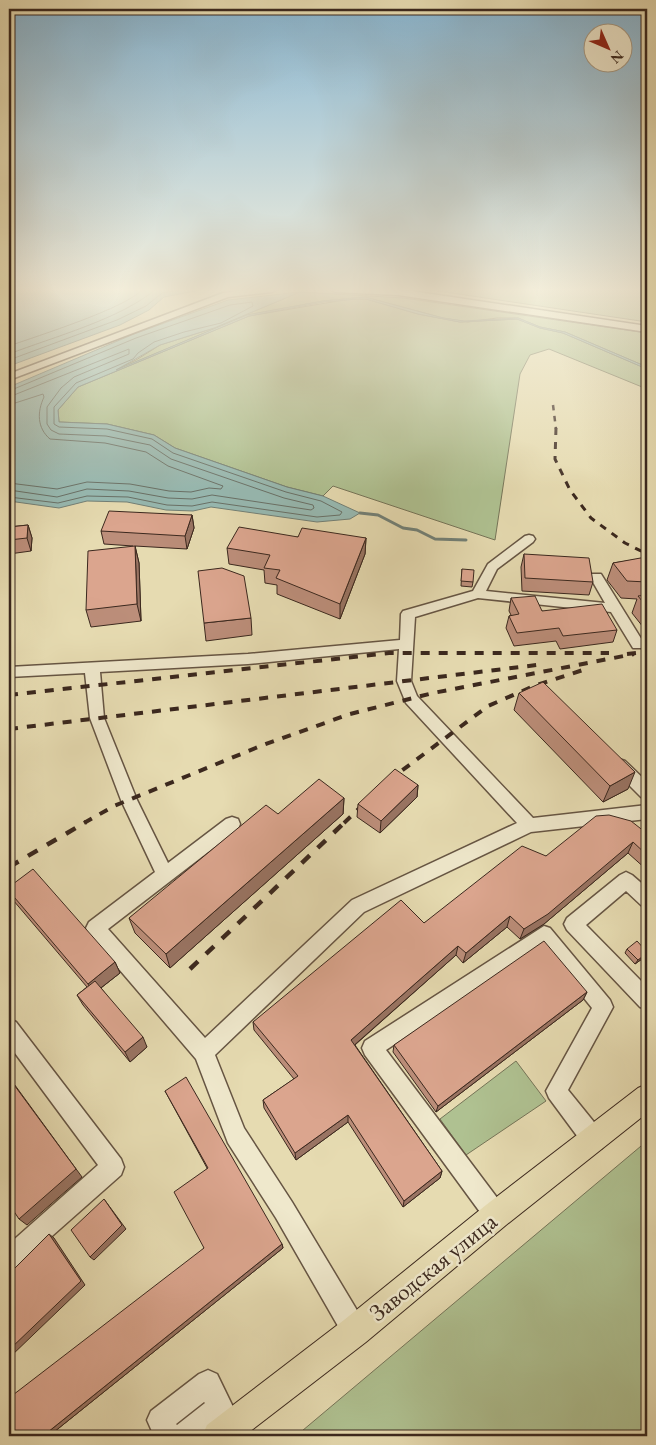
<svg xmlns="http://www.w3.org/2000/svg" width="656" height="1445" viewBox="0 0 656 1445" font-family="'EB Garamond',serif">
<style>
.green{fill:#afc191;stroke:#757458}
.water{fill:#97bab3;stroke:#728077}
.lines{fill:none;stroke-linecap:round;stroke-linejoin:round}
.shore{stroke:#697168;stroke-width:1}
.stream{stroke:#728077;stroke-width:3}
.minor-casing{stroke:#665543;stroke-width:3}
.major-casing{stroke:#3b281e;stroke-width:2}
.minor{fill:#efe8cc;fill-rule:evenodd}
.major{fill:#e6dbb1;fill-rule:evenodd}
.rail-far3{stroke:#3b281e;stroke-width:2.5;stroke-dasharray:5.5 5.5;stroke-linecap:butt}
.rail-far2{stroke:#3b281e;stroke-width:3;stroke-dasharray:7 7;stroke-linecap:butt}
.rail-far1{stroke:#3b281e;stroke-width:4;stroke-dasharray:9 9;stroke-linecap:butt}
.rail{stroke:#3b281e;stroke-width:4.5;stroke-dasharray:11 11;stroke-linecap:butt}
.wall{fill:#bc8e7a;stroke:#3b281e}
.shaded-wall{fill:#997463;stroke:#3b281e}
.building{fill:#dba58e;stroke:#3b281e}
.labels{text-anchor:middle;stroke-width:5;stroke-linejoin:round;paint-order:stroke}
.near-street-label{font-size:24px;fill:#3b281e;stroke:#efe8cc}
</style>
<rect width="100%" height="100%" fill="#e6dbb1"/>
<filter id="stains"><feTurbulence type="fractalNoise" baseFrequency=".004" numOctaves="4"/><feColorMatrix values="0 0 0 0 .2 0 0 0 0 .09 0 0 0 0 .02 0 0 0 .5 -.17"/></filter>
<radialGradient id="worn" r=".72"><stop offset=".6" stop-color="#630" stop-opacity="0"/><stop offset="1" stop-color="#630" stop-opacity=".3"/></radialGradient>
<path class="green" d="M 425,289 L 647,289 L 647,322 Z
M 300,292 L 404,298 L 647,333 L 647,367 L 565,332 L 540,327 L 518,318 L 497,318 L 468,322 L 443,318 L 365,297 L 323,301 L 247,315 L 100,377 L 136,360 L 160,345 L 214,328 Z
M 350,299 L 366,299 L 418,314 L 460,322 L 517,319 L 540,328 L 563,333 L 647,369 L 647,389 L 549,349 L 530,355 L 520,374 L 495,540 L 333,486 L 323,496 L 287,487 L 175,448 L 154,435 L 107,424 L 59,422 L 58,410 L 78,387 L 249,316 Z
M 516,1061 L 546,1101 L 466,1155 L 440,1119 Z
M 647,1141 L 647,1428 L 640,1436 L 296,1436 Z"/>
<path class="water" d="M 9,289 L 206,289 L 164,297 L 149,310 L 120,325 L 9,366 Z
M 300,292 L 214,328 L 160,345 L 116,370 L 247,315 L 323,301 L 365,297 L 443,318 L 464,321 L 518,318 L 540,327 L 565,332 L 647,367 L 647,369 L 563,333 L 540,328 L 517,319 L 460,322 L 418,314 L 366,299 L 357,299 L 324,302 L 249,316 L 78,387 L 58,410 L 59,422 L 107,424 L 154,435 L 175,448 L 287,487 L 323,496 L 360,513 L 350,519 L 317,522 L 211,507 L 193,511 L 166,510 L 127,502 L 87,501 L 59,508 L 9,501 L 9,387 L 134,334 L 228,300 Z"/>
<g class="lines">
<path class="shore" d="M 9,346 C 37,336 127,308 143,289
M 9,354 C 53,337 121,319 156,289
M 9,360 L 117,320 L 146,306 L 162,293 L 185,289
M 9,391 L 136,338 L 230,305 L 252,302 L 253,306 L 221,323 L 184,332 L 154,342 L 138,353 L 133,359 L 76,383 L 54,407 L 54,424 L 59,427 L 107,429 L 152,439 L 173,453 L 286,492 L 321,501 L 342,512 L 340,515 L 317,517 L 212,502 L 192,506 L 167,505 L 128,497 L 87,496 L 58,503 L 9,497
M 9,397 L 129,349 L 129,354 L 74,377 L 61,388 L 47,407 L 47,424 L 51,430 L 59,434 L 106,436 L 150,445 L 171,459 L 284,498 L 313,505 L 314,508 L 311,510 L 212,495 L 192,499 L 168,498 L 129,491 L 87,489 L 57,497 L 9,490
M 9,405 L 43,394 L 44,397 C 37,412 37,428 50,439 L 105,443 L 146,452 L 168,466 L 223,486 L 221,489 L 209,488 L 191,492 L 169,491 L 130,484 L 87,482 L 57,489 L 9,483"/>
<path class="stream" d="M 360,513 L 378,515 L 403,528 L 417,530 L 435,539 L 466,540"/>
<defs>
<path id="minor" d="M 253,289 L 276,289 L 272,292 L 228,297 L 9,380 L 9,374 L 223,293 Z
M 331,289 L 398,289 L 647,326 L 647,332 L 398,295 L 335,292 Z
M 529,535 L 533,536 L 535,539 L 533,542 L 497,569 L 486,591 L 605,603 L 590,577 L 591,574 L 601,574 L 645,645 L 643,648 L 633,648 L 611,612 L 478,598 L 415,617 L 411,681 L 417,696 L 533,818 L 647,805 L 647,819 L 531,832 L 364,912 L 215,1055 L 244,1128 L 292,1202 L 364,1322 L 367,1331 L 364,1340 L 355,1343 L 346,1340 L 276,1218 L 228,1143 L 196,1059 L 89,934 L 86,928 L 89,922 L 155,872 L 121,800 L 90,718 L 85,673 L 9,677 L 9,667 L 248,654 L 400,640 L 401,614 L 403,611 L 473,591 L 488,564 L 525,536 ZM 399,649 L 397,681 L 406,703 L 517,823 L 352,900 L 205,1038 L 108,929 L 238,829 L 240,824 L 238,819 L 232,817 L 226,819 L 168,863 L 137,800 L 104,718 L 100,672 L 248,664 Z
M 619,759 L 625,761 L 647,782 L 647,798 L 641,797 L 613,769 L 611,765 L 613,761 Z
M 626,872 L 632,875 L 647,888 L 647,907 L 641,905 L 626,891 L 586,925 L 647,987 L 647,1009 L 640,1007 L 567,930 L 564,924 L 567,918 L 620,875 Z
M 544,926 L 550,928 L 610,1000 L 613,1007 L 568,1090 L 602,1132 L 605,1140 L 602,1148 L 594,1151 L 586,1148 L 549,1098 L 546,1091 L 592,1008 L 542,946 L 386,1050 L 504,1207 L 507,1215 L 504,1223 L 496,1226 L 488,1223 L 365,1055 L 362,1048 L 365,1041 Z
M 9,1019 L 16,1022 L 121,1159 L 124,1167 L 121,1175 L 17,1267 L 9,1271 L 9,1244 L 98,1165 L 9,1045 Z
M 208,1370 L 217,1374 L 233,1407 L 229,1416 L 215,1427 L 219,1436 L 154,1436 L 147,1420 L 151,1411 L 199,1374 ZM 204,1402 L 205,1403 L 177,1425 L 176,1424 Z"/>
<path id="major" d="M 647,1084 L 647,1113 L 506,1225 L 366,1342 L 244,1436 L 202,1436 L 207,1425 L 344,1320 L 486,1205 L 638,1088 Z"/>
</defs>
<use href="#minor" class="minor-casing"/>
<use href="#major" class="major-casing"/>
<use href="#minor" class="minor"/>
<use href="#major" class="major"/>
<path class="rail-far3" d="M 553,405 L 556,429"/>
<path class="rail-far2" d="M 556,428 L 555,459 L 570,490 L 591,518 L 625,543 L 647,554"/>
<path class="rail-far1" d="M 627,654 L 647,652
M 9,695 L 389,653 L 609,653
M 9,729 L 545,664
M 388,781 L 488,706 L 534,686 L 589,668
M 84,823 L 114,806 L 263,745 L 350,714 L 433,693 L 634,654
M 344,823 L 368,800"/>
<path class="rail" d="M 9,867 L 86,822
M 190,969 L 345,822"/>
</g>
<path class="wall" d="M 192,515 L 194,528 L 187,549 L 135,546 L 139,563 L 141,621 L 91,627 L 86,610 L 133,546 L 104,544 L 101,531 Z
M 28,525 L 32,538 L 31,551 L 9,554 L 9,527 Z
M 298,537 L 366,538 L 365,554 L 340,619 L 277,594 L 277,585 L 265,583 L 264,570 L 229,564 L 227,548 Z
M 524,554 L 593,582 L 589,595 L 522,591 L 521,567 Z
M 647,558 L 647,632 L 632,613 L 637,599 L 621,598 L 607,580 L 613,563 Z
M 462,569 L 473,582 L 472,587 L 461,586 Z
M 511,598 L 542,611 L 617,630 L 613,642 L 560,649 L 556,641 L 514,646 L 506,628 L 509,616 L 511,615 L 509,611 Z
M 251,618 L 252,635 L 206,641 L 204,623 Z
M 519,693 L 628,789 L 603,802 L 514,710 Z
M 418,785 L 417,797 L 380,833 L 357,817 L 358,804 Z
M 344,798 L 343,814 L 170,968 L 135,933 L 129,918 L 278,814 Z
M 647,831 L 647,870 L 628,853 L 544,924 L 520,939 L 507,927 L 463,963 L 456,955 L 355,1045 L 442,1171 L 440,1178 L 403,1207 L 348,1122 L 296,1160 L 264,1108 L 263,1100 L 294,1079 L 254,1030 L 253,1022 L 424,923 L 546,856 L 645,832 Z
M 9,887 L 115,962 L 120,973 L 101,988 L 147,1047 L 130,1062 L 83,1005 L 77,995 L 87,987 L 13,900 L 9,892 Z
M 627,949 L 647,952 L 647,954 L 646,956 L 635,964 L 625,953 Z
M 587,992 L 583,1000 L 436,1112 L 393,1052 L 394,1045 Z
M 165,1091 L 282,1244 L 283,1248 L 49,1436 L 9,1436 L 204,1248 L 207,1168 Z"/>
<path class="shaded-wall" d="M 192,515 L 194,528 L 187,549 L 185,536 Z
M 28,525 L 32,538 L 31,551 L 27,538 Z
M 366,538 L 365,554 L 340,619 L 340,604 Z
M 135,546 L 139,563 L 141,621 L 137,604 Z
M 635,772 L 628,789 L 603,802 L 610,786 Z
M 418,785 L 417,797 L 380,833 L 381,821 Z
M 344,798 L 343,814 L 170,968 L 166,954 Z
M 633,842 L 628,853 L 544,924 L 520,939 L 524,929 Z
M 510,916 L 507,927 L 463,963 L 466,953 Z
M 458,946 L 456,955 L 351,1048 L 351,1040 Z
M 647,953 L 646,956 L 635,964 L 638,960 Z
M 115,962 L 120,973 L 93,994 L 88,984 Z
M 587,992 L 583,1000 L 436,1112 L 438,1106 Z
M 143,1037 L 147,1047 L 130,1062 L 125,1052 Z
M 9,1077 L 82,1177 L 27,1225 L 19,1219 Z
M 348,1115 L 348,1122 L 296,1160 L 295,1153 Z
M 442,1171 L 440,1178 L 403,1207 L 404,1201 Z
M 104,1199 L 126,1229 L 94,1260 L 90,1257 Z
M 49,1234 L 54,1238 L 85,1285 L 9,1358 L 9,1350 Z
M 282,1244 L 283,1248 L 49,1436 L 43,1436 Z"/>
<path class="building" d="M 109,511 L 192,515 L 185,536 L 101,531 Z
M 28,525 L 27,538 L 9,540 L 9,527 Z
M 239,527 L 298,537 L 302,528 L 366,538 L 340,604 L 276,578 L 280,570 L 264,568 L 270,555 L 227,548 Z
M 135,546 L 137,604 L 86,610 L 88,551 Z
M 524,554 L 589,558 L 593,582 L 525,578 Z
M 646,557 L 647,558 L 647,582 L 627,581 L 613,563 Z
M 222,568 L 244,576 L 251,618 L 204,623 L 198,571 Z
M 462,569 L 474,570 L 473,582 L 461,581 Z
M 647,595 L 647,607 L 638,596 Z
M 535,596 L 542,611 L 602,604 L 617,630 L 563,636 L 559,628 L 517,633 L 509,616 L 519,614 L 511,598 Z
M 543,682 L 635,772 L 610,786 L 519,693 Z
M 395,769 L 418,785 L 381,821 L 358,804 Z
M 319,779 L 344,798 L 166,954 L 129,918 L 266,805 L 278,814 Z
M 609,815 L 631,821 L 645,832 L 647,831 L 647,855 L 633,842 L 548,914 L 524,929 L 510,916 L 466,953 L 458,946 L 351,1040 L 442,1171 L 404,1201 L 348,1115 L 295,1153 L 263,1100 L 298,1076 L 253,1022 L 401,900 L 424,923 L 522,846 L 546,856 L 596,816 Z
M 33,869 L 115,962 L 88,984 L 9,891 L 9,887 Z
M 544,941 L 587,992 L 438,1106 L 394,1045 Z
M 637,941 L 647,952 L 647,953 L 638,960 L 627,949 Z
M 95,981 L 143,1037 L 125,1052 L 77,995 Z
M 186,1077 L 282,1244 L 43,1436 L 9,1436 L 9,1398 L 204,1248 L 174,1192 L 208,1168 L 165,1091 Z
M 9,1078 L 76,1169 L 19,1219 L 9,1204 Z
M 104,1199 L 122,1225 L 90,1257 L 71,1230 Z
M 49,1234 L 81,1281 L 9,1350 L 9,1274 Z"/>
<linearGradient id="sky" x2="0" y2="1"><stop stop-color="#87b6d3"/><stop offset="0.59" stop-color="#f4efdc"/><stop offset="1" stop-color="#f4efdc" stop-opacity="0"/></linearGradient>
<rect width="656" height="491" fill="url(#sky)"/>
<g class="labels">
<g class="near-street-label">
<text transform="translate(433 1267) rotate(-39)" y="8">Заводская улица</text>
</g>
</g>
<rect width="656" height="1445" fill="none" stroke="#e6dbb1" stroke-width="30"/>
<rect x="10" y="10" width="636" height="1425" fill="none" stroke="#3b281e" stroke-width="2.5"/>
<rect x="15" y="15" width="626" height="1415" fill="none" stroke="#3b281e"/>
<g transform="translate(608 48) rotate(135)"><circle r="24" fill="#efe8cc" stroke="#a79b86"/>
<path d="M0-4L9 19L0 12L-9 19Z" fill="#8f2418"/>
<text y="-8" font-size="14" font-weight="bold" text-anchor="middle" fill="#3b281e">N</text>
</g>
<rect width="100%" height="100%" filter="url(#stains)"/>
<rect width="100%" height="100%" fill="url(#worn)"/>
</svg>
